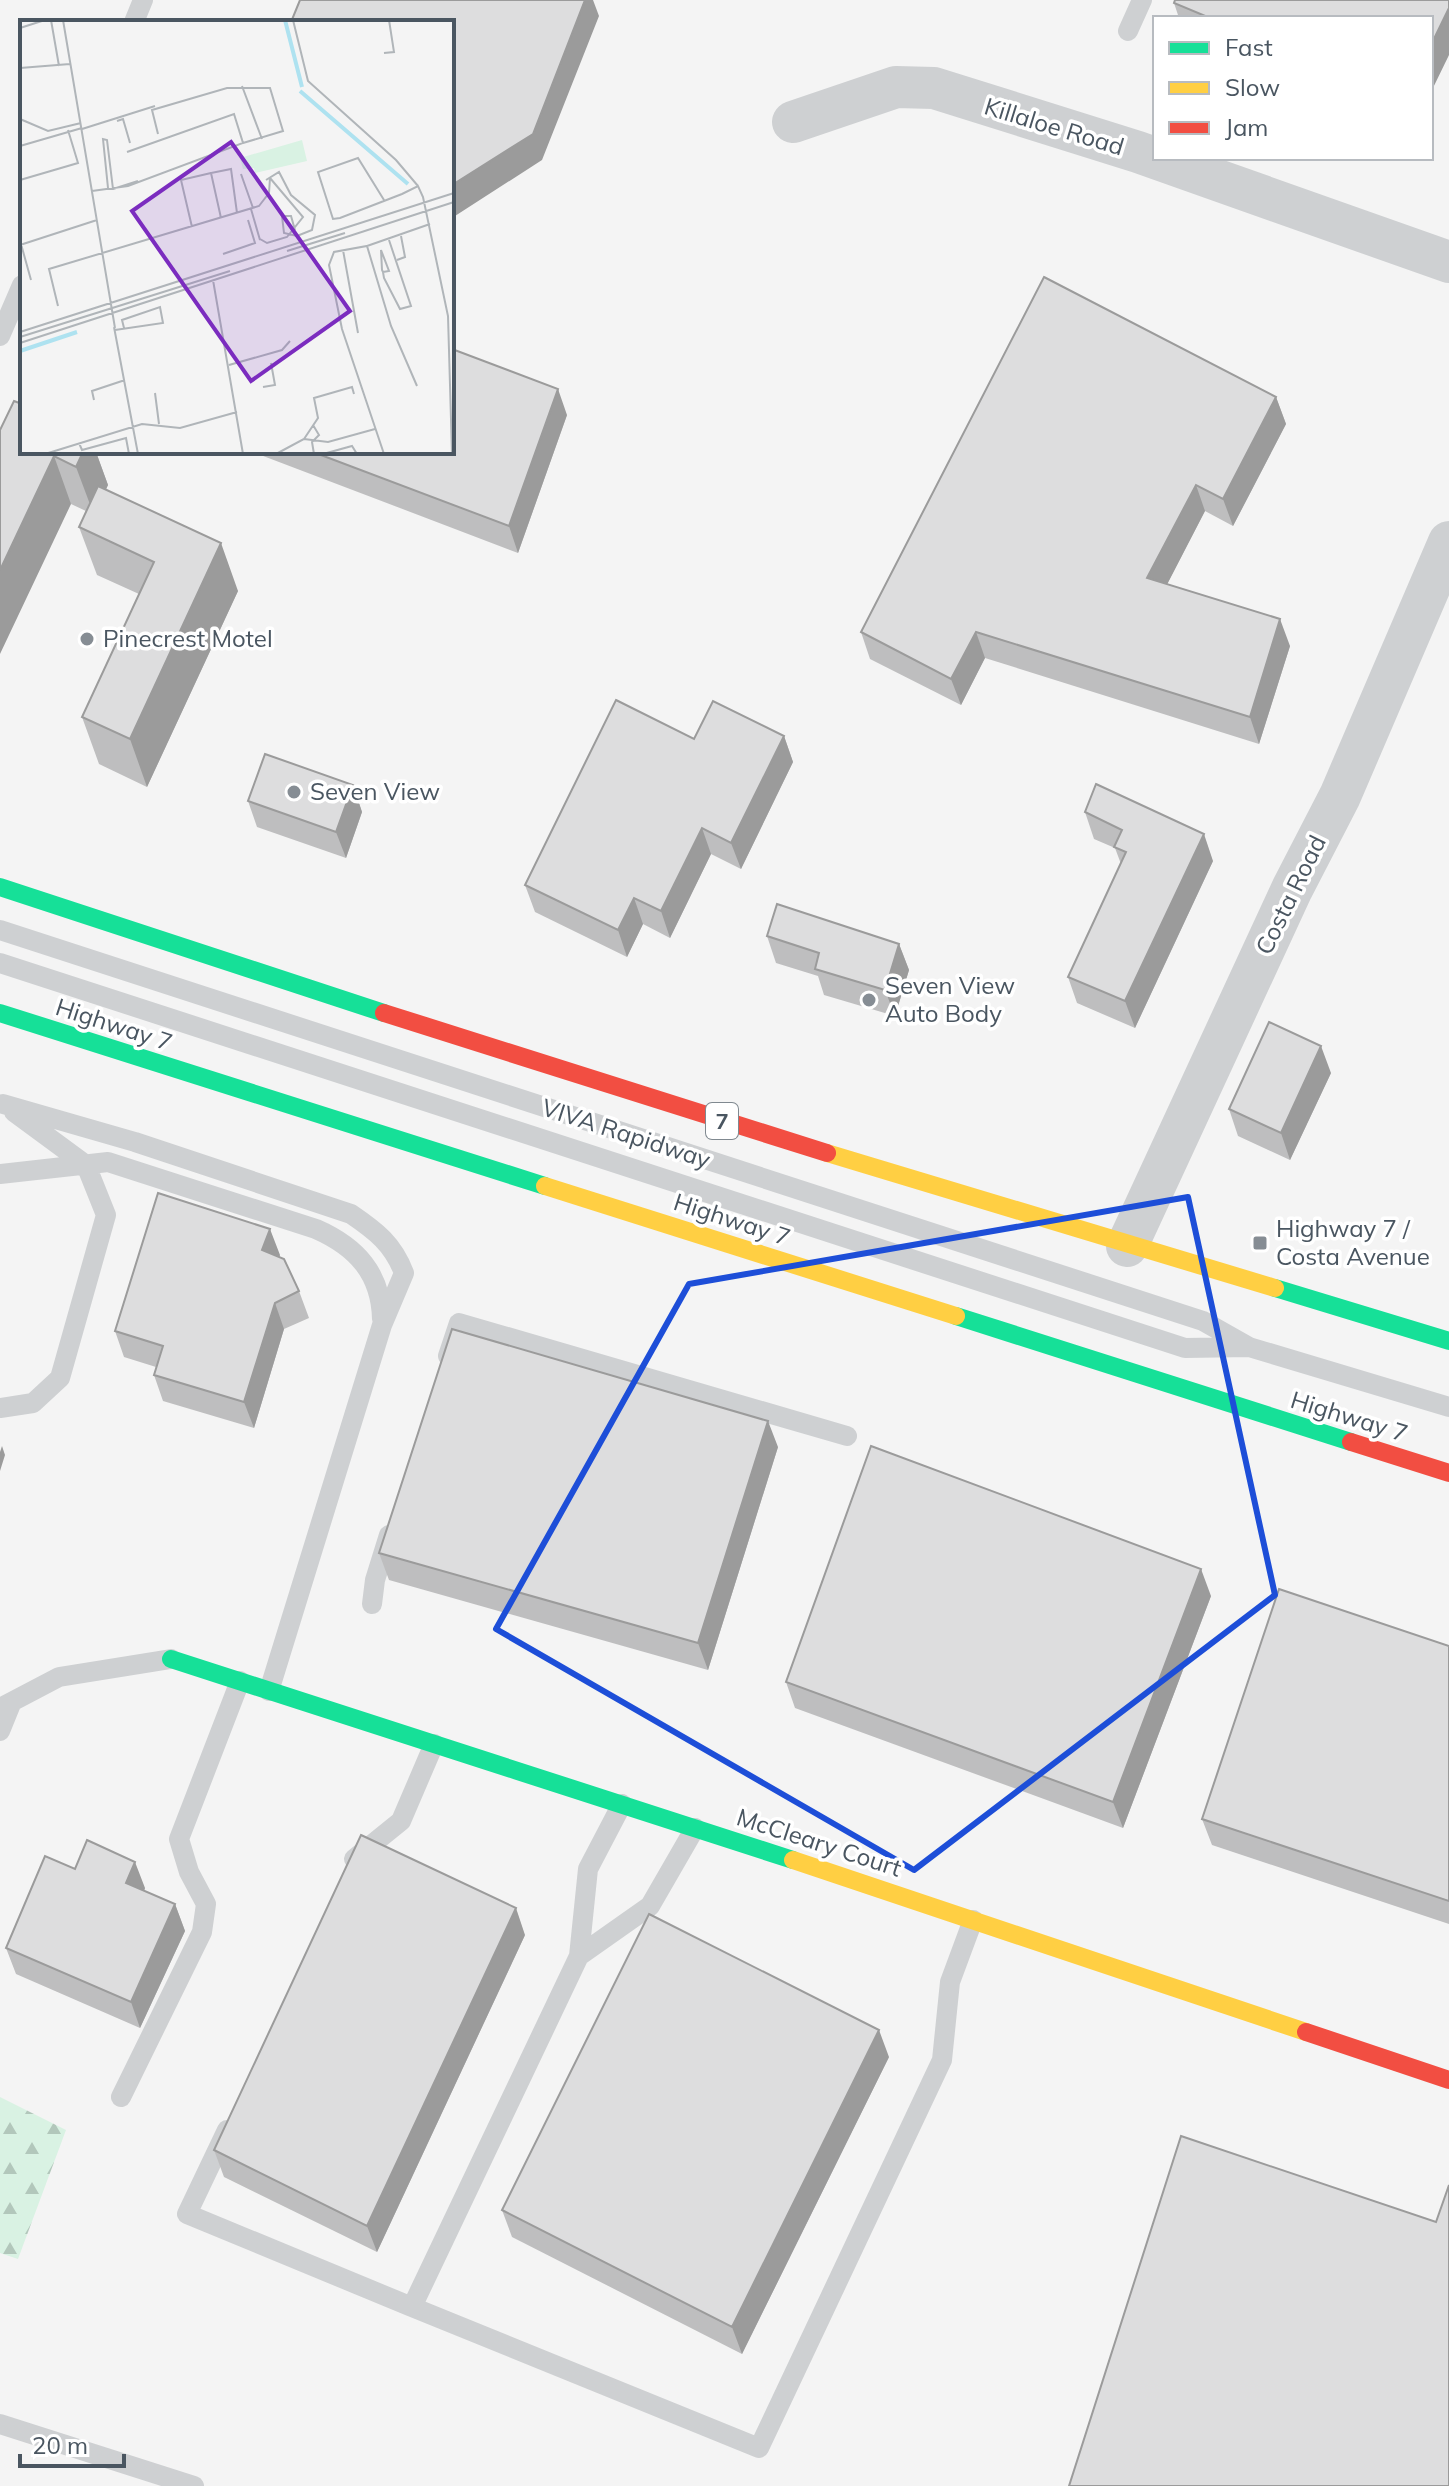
<svg xmlns="http://www.w3.org/2000/svg" width="1449" height="2486" viewBox="0 0 1449 2486" font-family="Mulish,sans-serif">
<style>
.forest{fill:url(#forest-firs)}
.lines{fill:none;stroke-linecap:round;stroke-linejoin:round}
.lane{stroke:#ced0d2;stroke-width:20}
.street{stroke:#ced0d2;stroke-width:42}
.fast{stroke:#16e098;stroke-width:18}
.slow{stroke:#ffcf43;stroke-width:18}
.jam{stroke:#f24e42;stroke-width:18}
.wall{fill:#bebebf}
.shaded-wall{fill:#9b9b9b}
.building{fill:#ddddde;stroke:#9b9b9b;stroke-width:2}
.marked{fill:none;stroke:#1d4ed8;stroke-width:6;stroke-linejoin:round}
.poi-dot{fill:#868d94;stroke:#fff;stroke-width:3}
.labels{text-anchor:middle;stroke-width:7;stroke-linejoin:round;paint-order:stroke}
.shield{fill:#fff;stroke:#808990;stroke-width:2}
.shield-label{font-size:22px;font-weight:bold;fill:#4a5661}
.street-label{font-size:24px;fill:#4a5661;stroke:#fff}
.poi-label{font-size:24px;fill:#4a5661;stroke:#fff;text-anchor:start}
.inset-river{fill:none;stroke:#aee2f0;stroke-width:4}
.inset-road{fill:none;stroke:#b0b5b9;stroke-width:2}
.view{fill:#7b2cbf;fill-opacity:0.15;stroke:#7b2cbf;stroke-width:4}
.inset-edge{fill:none;stroke:#4a5661;stroke-width:4}
</style>
<defs>
<pattern id="forest-firs" width="22" height="20" patternUnits="userSpaceOnUse" patternTransform="scale(2)"><rect width="22" height="20" fill="#d9f2e3"/><path d="M5 1l3.5 6h-7zM16 11l3.5 6h-7z" fill="#b2c7bb"/></pattern>
</defs>
<rect width="100%" height="100%" fill="#f4f4f4"/>
<path class="forest" d="M 0,2097 L 66,2130 L 18,2259 L 0,2253 Z"/>
<g class="lines">
<path class="lane" d="M 134,22 L 143,0
M 1128,31 L 1142,0
M 0,336 L 22,285
M 0,930 L 1203,1321 L 1249,1347 L 1449,1407
M 0,963 L 1185,1348 L 1249,1347
M 3,1104 L 135,1142 L 351,1214 C 376,1231 393,1244 404,1273 L 382,1325 L 269,1691
M 0,1174 L 108,1162 L 316,1229 C 357,1247 381,1274 382,1319
M 448,1356 L 459,1323 L 847,1436
M 0,1408 L 33,1403 L 60,1378 L 106,1215 L 86,1165 L 14,1112
M 372,1604 L 375,1580 L 389,1535
M 0,1708 L 59,1677 L 171,1659
M 0,1731 L 11,1704
M 354,1859 L 401,1821 L 434,1744
M 579,1956 L 650,1906 L 695,1828
M 121,2097 L 202,1932 L 206,1904 L 189,1872 L 179,1839 L 240,1681
M 227,2130 L 187,2214 L 412,2307 L 579,1956 L 588,1869 L 622,1804
M 412,2307 L 759,2448 L 942,2060 L 950,1982 L 973,1920
M 0,2424 L 194,2486"/>
<path class="street" d="M 793,122 L 896,87 L 934,88 L 1138,152 L 1449,262
M 1127,1246 L 1292,889 L 1340,796 L 1449,542"/>
<path class="fast" d="M 0,887 L 384,1013
M 0,1013 L 545,1186
M 1275,1288 L 1449,1341
M 956,1316 L 1351,1442
M 171,1659 L 793,1860"/>
<path class="slow" d="M 827,1153 L 1275,1288
M 545,1186 L 956,1316
M 793,1860 L 1306,2032"/>
<path class="jam" d="M 384,1013 L 827,1153
M 1351,1442 L 1449,1473
M 1306,2032 L 1449,2080"/>
</g>
<path class="wall" d="M 1174,3 L 1431,18 L 1179,18 Z
M 1276,397 L 1286,424 L 1233,526 L 1205,511 L 1167,584 L 1290,646 L 1259,744 L 985,658 L 961,705 L 870,659 L 861,632 Z
M 567,415 L 518,553 L 253,452 L 452,452 Z
M 22,452 L 96,452 L 108,485 L 106,489 L 238,591 L 147,787 L 99,764 L 82,717 L 139,594 L 97,575 L 79,527 L 86,511 L 71,504 Z
M 784,736 L 793,762 L 741,869 L 711,854 L 670,938 L 643,924 L 627,957 L 535,912 L 525,885 L 694,739 Z
M 353,785 L 362,812 L 346,858 L 257,827 L 248,801 Z
M 1085,812 L 1213,861 L 1135,1028 L 1077,1003 L 1068,977 L 1121,864 L 1115,848 L 1094,839 Z
M 767,936 L 899,944 L 909,970 L 895,1016 L 824,995 L 818,976 L 776,963 Z
M 1331,1073 L 1290,1160 L 1238,1136 L 1229,1109 Z
M 280,1255 L 279,1257 L 299,1291 L 309,1318 L 284,1329 L 254,1428 L 163,1401 L 154,1375 L 156,1367 L 124,1357 L 115,1331 Z
M 778,1447 L 708,1670 L 389,1580 L 379,1553 Z
M 1211,1596 L 1123,1828 L 795,1708 L 786,1682 Z
M 1449,1646 L 1449,1924 L 1212,1845 L 1202,1819 Z
M 75,1869 L 145,1888 L 144,1891 L 175,1904 L 185,1931 L 140,2028 L 16,1974 L 6,1948 Z
M 525,1935 L 377,2252 L 224,2177 L 214,2150 Z
M 889,2057 L 742,2354 L 512,2237 L 502,2210 Z"/>
<path class="shaded-wall" d="M 585,0 L 593,0 L 599,16 L 542,160 L 455,216 L 452,207 L 452,185 Z
M 1449,8 L 1449,55 L 1431,92 L 1431,45 Z
M 558,389 L 567,415 L 518,553 L 509,526 Z
M 1276,397 L 1286,424 L 1233,526 L 1223,499 Z
M 83,452 L 96,452 L 108,485 L 94,515 L 76,467 Z
M 54,456 L 71,504 L 0,654 L 0,570 Z
M 1196,485 L 1205,511 L 1157,604 L 1147,578 Z
M 221,543 L 238,591 L 147,787 L 130,739 Z
M 1280,619 L 1290,646 L 1259,744 L 1250,717 Z
M 976,632 L 985,658 L 961,705 L 951,679 Z
M 784,736 L 793,762 L 741,869 L 731,843 Z
M 353,785 L 362,812 L 346,858 L 336,832 Z
M 702,828 L 711,854 L 670,938 L 661,911 Z
M 1204,834 L 1213,861 L 1135,1028 L 1125,1001 Z
M 634,898 L 643,924 L 627,957 L 618,930 Z
M 899,944 L 909,970 L 895,1016 L 885,990 Z
M 1321,1046 L 1331,1073 L 1290,1160 L 1281,1133 Z
M 270,1229 L 280,1255 L 272,1277 L 262,1250 Z
M 275,1303 L 284,1329 L 254,1428 L 244,1402 Z
M 768,1421 L 778,1447 L 708,1670 L 698,1643 Z
M 2,1446 L 5,1455 L 0,1471 L 0,1452 Z
M 1201,1569 L 1211,1596 L 1123,1828 L 1113,1802 Z
M 135,1862 L 145,1888 L 136,1910 L 126,1883 Z
M 175,1904 L 185,1931 L 140,2028 L 131,2002 Z
M 516,1908 L 525,1935 L 377,2252 L 367,2226 Z
M 879,2030 L 889,2057 L 742,2354 L 732,2327 Z"/>
<path class="building" d="M 300,0 L 585,0 L 533,134 L 452,185 L 452,22 L 291,22 Z
M 1175,0 L 1449,0 L 1449,8 L 1431,45 L 1431,18 L 1210,18 L 1174,3 Z
M 1044,277 L 1276,397 L 1223,499 L 1196,485 L 1147,578 L 1280,619 L 1250,717 L 976,632 L 951,679 L 861,632 Z
M 452,349 L 558,389 L 509,526 L 313,452 L 452,452 Z
M 14,401 L 22,404 L 22,452 L 83,452 L 76,467 L 54,456 L 0,570 L 0,430 Z
M 98,486 L 221,543 L 130,739 L 82,717 L 154,562 L 79,527 Z
M 616,700 L 694,739 L 713,701 L 784,736 L 731,843 L 702,828 L 661,911 L 634,898 L 618,930 L 525,885 Z
M 265,754 L 353,785 L 336,832 L 248,801 Z
M 1096,784 L 1204,834 L 1125,1001 L 1068,977 L 1126,852 L 1114,847 L 1122,830 L 1085,812 Z
M 777,904 L 899,944 L 885,990 L 815,969 L 819,953 L 767,936 Z
M 1269,1022 L 1321,1046 L 1281,1133 L 1229,1109 Z
M 158,1193 L 270,1229 L 262,1250 L 284,1259 L 299,1291 L 275,1303 L 244,1402 L 154,1375 L 163,1346 L 115,1331 Z
M 452,1329 L 768,1421 L 698,1643 L 379,1553 Z
M 871,1446 L 1201,1569 L 1113,1802 L 786,1682 Z
M 1279,1589 L 1449,1646 L 1449,1901 L 1202,1819 Z
M 361,1835 L 516,1908 L 367,2226 L 214,2150 Z
M 87,1840 L 135,1862 L 126,1883 L 175,1904 L 131,2002 L 6,1948 L 45,1856 L 75,1869 Z
M 649,1914 L 879,2030 L 732,2327 L 502,2210 Z
M 1181,2136 L 1436,2222 L 1449,2185 L 1449,2486 L 1069,2486 Z"/>
<path class="marked" d="M 1188,1197 L 1275,1595 L 914,1870 L 496,1629 L 689,1284 Z"/>
<g class="poi-dot">
<circle cx="87" cy="639" r="8"/>
<circle cx="294" cy="792" r="8"/>
<circle cx="869" cy="1000" r="8"/>
<rect x="1252" y="1235" width="16" height="16" rx="4"/>
</g>
<g class="labels">
<rect class="shield" x="706" y="1103" width="32" height="36" rx="6"/>
<g class="shield-label">
<text x="722" y="1129">7</text>
</g>
<g class="street-label">
<text transform="translate(1054 127) rotate(17)" y="8">Killaloe Road</text>
<text transform="translate(1291 895) rotate(-64)" y="8">Costa Road</text>
<text transform="translate(114 1025) rotate(18)" y="8">Highway 7</text>
<text transform="translate(626 1134) rotate(18)" y="8">VIVA Rapidway</text>
<text transform="translate(732 1220) rotate(18)" y="8">Highway 7</text>
<text transform="translate(1349 1417) rotate(17)" y="8">Highway 7</text>
<text transform="translate(819 1843) rotate(18)" y="8">McCleary Court</text>
</g>
<g class="poi-label">
<text x="103" y="647">Pinecrest Motel</text>
<text x="310" y="800">Seven View</text>
<text x="885" y="994">Seven View<tspan x="885" dy="28">Auto Body</tspan></text>
<text x="1276" y="1237">Highway 7 /<tspan x="1276" dy="28">Costa Avenue</tspan></text>
</g>
</g>
<g transform="translate(20 20)">
<rect width="434" height="434" fill="#f4f4f4"/>
<path d="M 282,120 L 287,141 L 235,153 L 234,148 L 223,149 L 220,138 Z" fill="#d9f2e3"/>
<path class="inset-river" d="M 265,0 L 282,67M 280,71 L 388,164M 0,331 L 57,312"/>
<path class="inset-road" d="M 31,0 L 39,46M 43,0 L 95,308M 273,0 L 288,61 L 376,140 L 398,166M 0,8 L 25,0M 364,33 L 374,32 L 369,0M 0,48 L 50,44M 222,66 L 242,119M 0,99 L 28,111 L 61,103M 97,101 L 103,99 L 110,123M 62,109 L 135,86M 138,114 L 132,90 L 207,68 L 250,68 L 263,111 L 223,123M 0,126 L 62,108M 221,154 L 233,188M 0,160 L 58,143 L 48,110M 246,160 L 259,152 L 271,175 L 295,195 L 292,210 L 277,216 L 264,213 L 262,196 L 271,196 L 275,210M 88,168 L 83,119 L 87,120 L 93,169M 93,169 L 118,161M 72,171 L 108,166 L 223,123 L 214,94 L 107,132M 364,180 L 338,138 L 298,152 L 313,199 L 320,198 L 382,174 L 398,166 L 403,177 L 428,296 L 432,434M 231,189 L 240,220M 201,198 L 191,153 L 211,149 L 217,193M 172,207 L 161,160 L 191,153M 240,219 L 247,223 L 267,217 L 283,197 L 250,158M 1,224 L 11,260M 0,225 L 77,200M 347,226 L 410,204M 323,230 L 338,313M 267,231 L 325,213M 203,234 L 235,223 L 228,200M 377,240 L 385,237 L 381,216M 363,252 L 369,251 L 361,230 L 362,250 L 363,252 L 364,258 L 380,289 L 391,286 L 369,220M 193,260 L 223,434M 38,286 L 29,249 L 239,186 L 249,173 L 250,158M 94,307 L 118,434M 95,310 L 143,303 L 140,287 L 102,300 L 104,308M 0,312 L 434,173M 0,317 L 210,251M 0,323 L 434,182M 209,345 L 262,330 L 270,321M 243,367 L 255,365 L 251,343M 135,373 L 139,404M 74,380 L 72,371 L 105,360M 293,405 L 299,415 L 292,422 L 294,434M 284,419 L 308,422 L 355,409M 59,423 L 62,430 L 106,418 L 109,434M 25,434 L 122,404 L 160,408 L 217,392M 256,434 L 284,419 L 298,398 L 294,378 L 332,367 L 334,374M 303,434 L 332,426 L 337,434M 364,434 L 322,309 L 309,245 L 314,232 L 347,226 L 371,306 L 397,366"/>
<path class="view" d="M 211,122 L 330,291 L 231,361 L 112,191 Z"/>
<rect width="434" height="434" class="inset-edge"/>
</g>
<rect x="1153" y="16" width="280" height="144" fill="#ffffff" stroke="#b7bbc0" stroke-width="2"/>
<rect x="1169" y="42" width="40" height="12" fill="#16e098" stroke="#b7bbc0" stroke-width="2"/>
<text x="1225" y="56" font-size="24" fill="#4a5661">Fast</text>
<rect x="1169" y="82" width="40" height="12" fill="#ffcf43" stroke="#b7bbc0" stroke-width="2"/>
<text x="1225" y="96" font-size="24" fill="#4a5661">Slow</text>
<rect x="1169" y="122" width="40" height="12" fill="#f24e42" stroke="#b7bbc0" stroke-width="2"/>
<text x="1225" y="136" font-size="24" fill="#4a5661">Jam</text>
<path d="M20 2454v12h104v-12" fill="none" stroke="#4a5661" stroke-width="4"/>
<text x="32" y="2454" font-size="24" fill="#4a5661" stroke="#ffffff" stroke-width="6" paint-order="stroke">20 m</text>
</svg>
